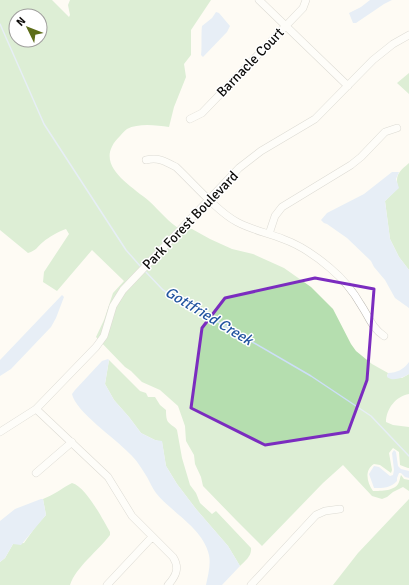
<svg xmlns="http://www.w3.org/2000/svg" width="409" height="585" viewBox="0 0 409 585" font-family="Signika,sans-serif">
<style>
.green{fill:#b5deaf;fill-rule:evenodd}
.water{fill:#ccdef8}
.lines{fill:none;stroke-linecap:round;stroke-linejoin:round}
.stream{stroke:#ccdef8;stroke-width:1.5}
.minor-casing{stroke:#b6b3ac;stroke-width:8}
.minor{stroke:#fff;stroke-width:7}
.marked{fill:none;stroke:#7b2cbf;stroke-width:3;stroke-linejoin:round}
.labels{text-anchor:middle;stroke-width:3;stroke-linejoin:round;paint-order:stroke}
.street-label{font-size:14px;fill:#0e0d0b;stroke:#fff}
.water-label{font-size:15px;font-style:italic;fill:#2355a0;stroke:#fff}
</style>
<rect width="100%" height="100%" fill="#fefbf4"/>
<path class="green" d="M 0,0 L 52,0 L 69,17 L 70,15 L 68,5 L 70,0 L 211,0 L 191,30 L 191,55 L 184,64 L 186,77 L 174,107 L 169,127 C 156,125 138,123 127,129 C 124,131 122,134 120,136 C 91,164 130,185 149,201 C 160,211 168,222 181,230 L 192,229 L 210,239 L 232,249 L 253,254 L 284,268 L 311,287 L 333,309 L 351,344 L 356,351 L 372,364 L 388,373 L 387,376 L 402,378 L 409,374 L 409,394 C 396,396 386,409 386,422 L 393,425 L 409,427 L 409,468 L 408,468 L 400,465 L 399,452 L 393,448 L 389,453 L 392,470 L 391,473 L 380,465 L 374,464 C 364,470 367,483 373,491 C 381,491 396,491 399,482 C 400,480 400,477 401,475 L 404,479 L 409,480 L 409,491 L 403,487 L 393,492 L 387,497 L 382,499 L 372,496 L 343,465 L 323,483 L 262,546 L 236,520 L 203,486 L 201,477 L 195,464 L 194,455 L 186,441 L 185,426 L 178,406 L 160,390 L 142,382 L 131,371 L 125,367 L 96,337 L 104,320 L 113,293 L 124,281 L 92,250 L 57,291 L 43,282 L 44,272 L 69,234 L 66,229 C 59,231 49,237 43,242 C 36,248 37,250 28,253 L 0,230 ZM 16,16 L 40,16 L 40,40 L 16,40 Z
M 409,73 L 409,94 L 397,83 Z
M 409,163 L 409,270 L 399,257 L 390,239 L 385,201 L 398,188 C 395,174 399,172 409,163 Z
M 109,360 L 140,391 L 146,393 L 148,397 L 155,397 L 160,405 L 166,410 C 166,413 166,417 167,420 C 169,425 175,426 177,430 L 182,458 L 190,485 L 196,493 L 200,503 L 212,514 L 216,511 L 251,548 C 252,556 245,561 240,566 L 228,546 L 196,509 L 177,484 L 166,466 L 162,442 L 155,440 L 141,433 L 129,417 L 114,400 L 105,384 Z
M 72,483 C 86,487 102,518 110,532 L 110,535 C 98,551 76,567 70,585 L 0,585 L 0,562 L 5,558 L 13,544 L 24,543 L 36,526 L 46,515 L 43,499 C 54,495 62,488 72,483 Z
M 409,499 L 409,585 L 333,585 L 358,553 Z"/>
<path class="water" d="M 370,0 L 392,0 L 384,4 L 356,23 L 353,23 L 349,13 L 361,7 Z
M 216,12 L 219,13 L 230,26 L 227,32 L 203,57 L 201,55 C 202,50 201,33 202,26 L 212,18 Z
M 392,172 L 399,172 L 396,179 L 399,188 L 385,201 L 390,239 L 399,257 L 409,270 L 409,308 L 395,298 L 385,280 L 374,267 L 371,261 L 347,238 L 327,224 L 324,223 L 321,220 L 327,213 L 364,194 Z
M 62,295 L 64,297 L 56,318 L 51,327 L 11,369 L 0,376 L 0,360 Z
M 108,359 L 109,360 L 105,384 L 114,400 L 129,417 L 141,433 L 155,440 L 162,441 L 166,466 L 177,484 L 196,509 L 228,546 L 240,566 L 222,585 L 206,585 C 208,575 211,565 209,555 C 203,528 172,513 156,493 C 152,488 150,482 147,477 C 142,469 136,459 129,453 C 116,439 75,411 72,394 L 75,390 L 102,361 Z
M 409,362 L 409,374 C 402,378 393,382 387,377 L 388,373 C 397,373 404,369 409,362 Z
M 394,450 L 396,452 L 398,466 L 401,469 L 409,471 L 409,478 L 405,477 L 401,473 L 399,473 L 397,478 L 397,481 C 391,488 383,488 374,488 L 369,474 L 374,466 L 379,467 L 390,476 L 393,475 L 394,470 L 392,453 Z
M 41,499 L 43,499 L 46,515 L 21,545 L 13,544 L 5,558 L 0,562 L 0,521 L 15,509 Z"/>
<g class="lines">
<path class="stream" d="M 0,24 L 44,124 L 126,250 L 141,267
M 145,271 L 163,290 L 311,376 L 371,416 L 409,456"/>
<defs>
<path id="minor" d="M 259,0 L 348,86
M 190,119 L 202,113 L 303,8 L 306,0
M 146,160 C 158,157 165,161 176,167 C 193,183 218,212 237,222 C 252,230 268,233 283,239 C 300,245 316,256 330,268 C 342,278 353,291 361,305 C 369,317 372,328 384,336
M 269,234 L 275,216 L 282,207 L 351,165 L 361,157 L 385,132 L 397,128
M 36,409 L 108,477 L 132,516 L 173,557 C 180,568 176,576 168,585
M 0,432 L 36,409 L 96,347 L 104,336 L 113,306 L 123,290 L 239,168 L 261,151 L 315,119 L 373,60 L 393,44 L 409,35
M 36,473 L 72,442
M 107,585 L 152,537
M 251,585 L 316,515 L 325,511 L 340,509"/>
</defs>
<use href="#minor" class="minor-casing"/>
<use href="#minor" class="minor"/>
</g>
<path d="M0 0H409V585H0ZM 315,278 L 374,289 L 367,380 L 348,432 L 265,445 L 191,408 L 202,328 L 225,298 Z" fill="#fefbf4" fill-opacity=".55" fill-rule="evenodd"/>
<path class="marked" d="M 315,278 L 374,289 L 367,380 L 348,432 L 265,445 L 191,408 L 202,328 L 225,298 Z"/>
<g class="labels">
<g class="street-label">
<text transform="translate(250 62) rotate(-46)" y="5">Barnacle Court</text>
<text transform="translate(190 220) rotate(-46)" y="5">Park Forest Boulevard</text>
</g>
<g class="water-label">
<text transform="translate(209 316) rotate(31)" y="5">Gottfried Creek</text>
</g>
</g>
<g transform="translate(28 28) rotate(313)"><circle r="19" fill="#ffffff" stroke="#9f9e9d"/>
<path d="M0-3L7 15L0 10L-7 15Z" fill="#5d6d19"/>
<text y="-6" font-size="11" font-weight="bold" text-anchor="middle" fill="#0e0d0b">N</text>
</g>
</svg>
